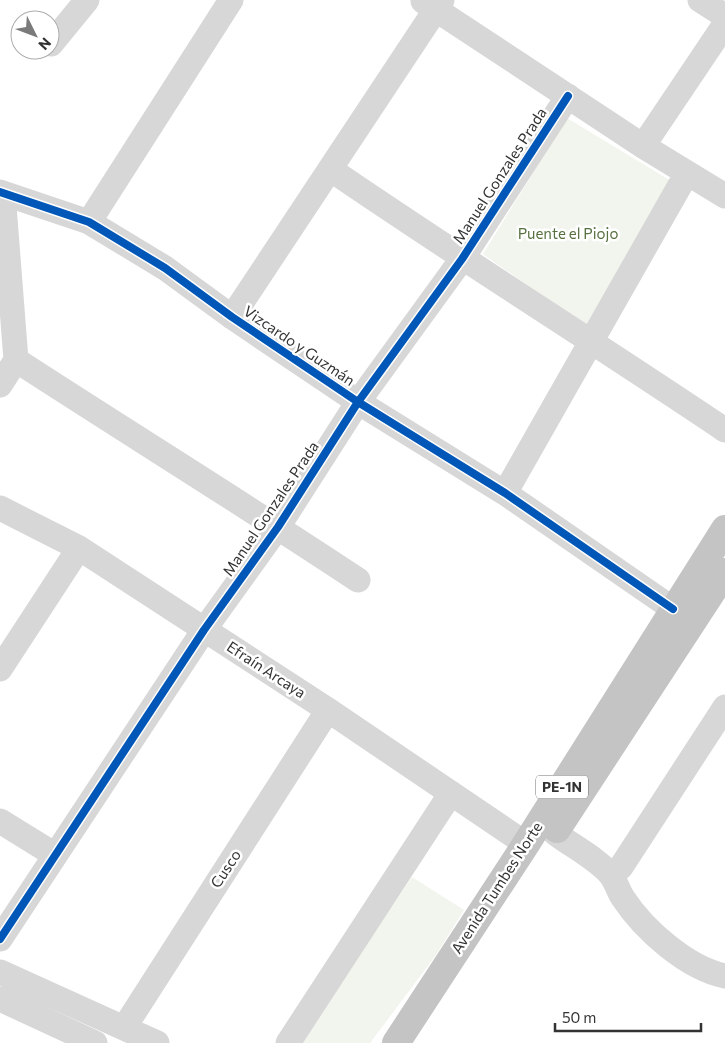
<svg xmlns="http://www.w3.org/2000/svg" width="725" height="1043" viewBox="0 0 725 1043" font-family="Commissioner,sans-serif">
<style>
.green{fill:#f1f5ed}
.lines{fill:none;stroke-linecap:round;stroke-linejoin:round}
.minor{stroke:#d7d7d7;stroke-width:25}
.highway{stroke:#c4c4c4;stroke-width:28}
.cycleway-casing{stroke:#fff;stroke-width:11}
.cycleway{stroke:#0057b8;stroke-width:8}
.labels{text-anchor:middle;stroke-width:5;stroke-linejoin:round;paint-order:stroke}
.shield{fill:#fff;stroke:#707070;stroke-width:1}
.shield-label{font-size:14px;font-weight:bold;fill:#333}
.street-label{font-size:15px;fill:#333;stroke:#fff}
.park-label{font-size:15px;fill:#56703f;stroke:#fff}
</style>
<rect width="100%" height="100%" fill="#fff"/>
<path class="green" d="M 567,118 L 671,181 L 587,327 L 483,254 Z
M 412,877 L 464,910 L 436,955 L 370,1043 L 299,1043 Z"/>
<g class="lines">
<path class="minor" d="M 700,0 L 725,16
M 423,1 L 643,146 L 725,196
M 51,44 L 87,0
M 643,146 L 725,24
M 330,169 C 460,258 594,342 725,430
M 0,192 L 89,222 L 165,268 L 232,317 L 358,402 L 505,493 L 673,609
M 3,193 L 16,360
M 89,222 L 231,0
M 232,317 L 442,0
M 16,360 C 130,434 245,505 358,580
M 0,385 L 16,360
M 505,493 L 687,173
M 0,508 L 79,548 L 328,710 L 526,844
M 0,669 L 79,548
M 0,821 L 55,855
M 555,833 C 572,846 596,858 610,874 C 616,881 618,891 623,898 C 644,930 687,968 725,976
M 611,875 L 621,867 L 725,707
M 0,939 L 204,630 L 278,527 L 358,402 L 462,259 L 568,96
M 0,972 L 157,1043
M 0,999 L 95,1043
M 124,1028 L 328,710
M 288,1043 L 451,793"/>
<path class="highway" d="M 557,829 L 725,572
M 396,1043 L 526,844 L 725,529"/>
<defs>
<path id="cycleway" d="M 0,192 L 89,222 L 165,268 L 232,317 L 358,402 L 505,493 L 673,609
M 0,939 L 204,630 L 278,527 L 358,402 L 462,259 L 568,96"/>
</defs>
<use href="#cycleway" class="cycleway-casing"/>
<use href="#cycleway" class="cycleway"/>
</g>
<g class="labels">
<rect class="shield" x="536" y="775.5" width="52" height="23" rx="4"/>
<g class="shield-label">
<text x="562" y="792">PE-1N</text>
</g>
<g class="street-label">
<text transform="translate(500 176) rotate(-57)" y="5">Manuel Gonzales Prada</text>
<text transform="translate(299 346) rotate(34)" y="5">Vizcardo y Guzmán</text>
<text transform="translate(271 509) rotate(-56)" y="5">Manuel Gonzales Prada</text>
<text transform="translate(266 670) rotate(33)" y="5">Efraín Arcaya</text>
<text transform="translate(226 869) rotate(-57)" y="5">Cusco</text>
<text transform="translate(497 888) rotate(-57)" y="5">Avenida Tumbes Norte</text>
</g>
<g class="park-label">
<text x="568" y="239">Puente el Piojo</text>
</g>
</g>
<g transform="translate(35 35) rotate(132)"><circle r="24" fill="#ffffff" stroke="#adadad"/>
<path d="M0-4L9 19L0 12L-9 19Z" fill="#7a7a7a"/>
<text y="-8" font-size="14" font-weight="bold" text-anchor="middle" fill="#333333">N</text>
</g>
<path d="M555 1023v8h146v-8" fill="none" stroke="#333333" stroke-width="2.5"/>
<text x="562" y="1023" font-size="15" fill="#333333" stroke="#ffffff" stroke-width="4" paint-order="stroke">50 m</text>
</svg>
